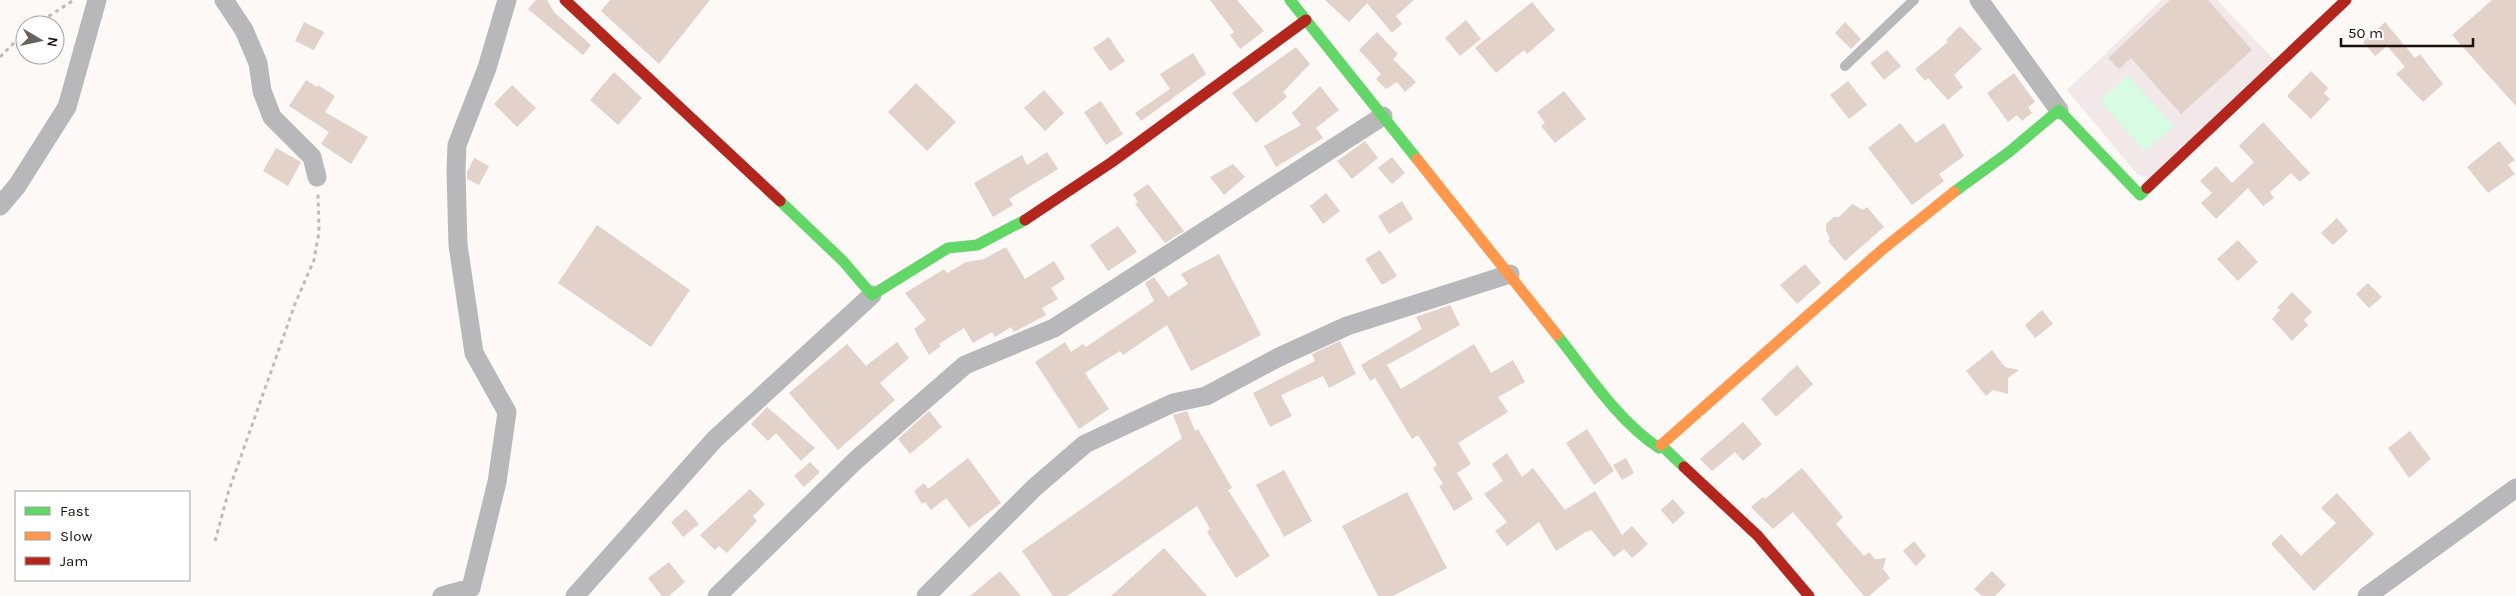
<svg xmlns="http://www.w3.org/2000/svg" width="2516" height="596" viewBox="0 0 2516 596" font-family="Karla,sans-serif">
<style>
.education{fill:#f3e8e9}
.green{fill:#d7fbe3}
.building{fill:#e2d2c9}
.lines{fill:none;stroke-linecap:round;stroke-linejoin:round}
.path{stroke:#bcbcbc;stroke-width:3;stroke-dasharray:4 4;stroke-linecap:butt}
.lane{stroke:#b8b8bb;stroke-width:10}
.street{stroke:#b8b8bb;stroke-width:19}
.fast{stroke:#63d668;stroke-width:11}
.slow{stroke:#ff974d;stroke-width:11}
.jam{stroke:#b3261e;stroke-width:11}
</style>
<rect width="100%" height="100%" fill="#fcf9f7"/>
<path class="education" d="M 2162,0 L 2217,0 L 2282,68 L 2158,179 L 2138,175 L 2067,90 Z"/>
<path class="green" d="M 2128,75 L 2174,126 L 2145,152 L 2100,101 Z"/>
<path class="building" d="M 536,0 L 547,0 L 554,12 L 591,45 L 583,55 L 528,9 Z
M 610,0 L 710,0 L 659,64 L 601,11 Z
M 1210,0 L 1237,0 L 1264,31 L 1240,49 L 1230,35 L 1234,32 Z
M 1325,0 L 1414,0 L 1396,16 L 1402,24 L 1392,33 L 1367,3 L 1349,22 Z
M 2170,0 L 2208,0 L 2252,50 L 2181,114 L 2131,58 L 2119,69 L 2108,58 Z
M 2492,0 L 2516,0 L 2516,106 L 2452,35 Z
M 1532,2 L 1555,30 L 1527,54 L 1524,50 L 1496,73 L 1475,48 Z
M 1466,20 L 1481,39 L 1460,56 L 1445,38 Z
M 304,22 L 324,32 L 314,50 L 295,41 Z
M 1845,22 L 1861,39 L 1851,49 L 1835,33 Z
M 2385,22 L 2415,58 L 2420,54 L 2443,84 L 2423,102 L 2396,74 L 2405,67 L 2387,46 L 2375,56 L 2363,42 Z
M 1960,26 L 1982,49 L 1954,75 L 1963,87 L 1948,100 L 1928,78 L 1925,81 L 1915,69 L 1948,42 L 1946,40 Z
M 1377,32 L 1398,54 L 1393,59 L 1416,82 L 1405,92 L 1397,82 L 1386,89 L 1376,79 L 1381,74 L 1359,50 Z
M 1109,37 L 1125,61 L 1110,71 L 1093,48 Z
M 1296,47 L 1310,64 L 1283,92 L 1287,97 L 1256,123 L 1232,93 Z
M 1887,50 L 1901,66 L 1884,80 L 1870,63 Z
M 1193,53 L 1206,74 L 1141,121 L 1135,113 L 1170,89 L 1160,74 Z
M 2311,71 L 2328,88 L 2324,93 L 2330,99 L 2311,119 L 2287,96 Z
M 614,72 L 642,98 L 618,125 L 590,100 Z
M 2014,73 L 2035,102 L 2028,107 L 2032,113 L 2022,121 L 2017,115 L 2008,122 L 1987,93 Z
M 306,80 L 317,87 L 318,85 L 335,96 L 325,112 L 368,137 L 351,164 L 321,144 L 329,132 L 289,106 Z
M 1848,81 L 1867,105 L 1849,119 L 1830,95 Z
M 916,83 L 956,122 L 927,151 L 888,112 Z
M 512,85 L 536,108 L 517,127 L 494,104 Z
M 1320,86 L 1339,110 L 1316,128 L 1323,138 L 1276,167 L 1264,146 L 1301,125 L 1292,113 Z
M 1044,90 L 1064,113 L 1045,131 L 1024,108 Z
M 1564,91 L 1586,119 L 1555,143 L 1541,126 L 1545,123 L 1537,112 Z
M 1101,101 L 1123,134 L 1106,145 L 1084,112 Z
M 2263,122 L 2310,173 L 2300,182 L 2291,173 L 2270,192 L 2274,198 L 2263,206 L 2248,188 L 2216,219 L 2201,203 L 2212,193 L 2200,181 L 2216,166 L 2232,183 L 2254,162 L 2239,146 Z
M 1900,123 L 1916,143 L 1944,123 L 1964,156 L 1939,174 L 1944,181 L 1912,205 L 1868,148 Z
M 1365,141 L 1378,158 L 1352,179 L 1337,161 Z
M 2499,141 L 2515,160 L 2508,165 L 2515,174 L 2488,193 L 2467,167 Z
M 276,148 L 301,162 L 288,186 L 263,171 Z
M 1047,152 L 1058,169 L 1009,199 L 1013,205 L 993,217 L 974,183 L 1022,155 L 1027,165 Z
M 1392,157 L 1405,173 L 1392,184 L 1378,168 Z
M 474,158 L 489,166 L 479,185 L 467,179 L 467,172 Z
M 1233,164 L 1245,177 L 1224,195 L 1210,177 Z
M 1148,184 L 1184,231 L 1165,243 L 1135,204 L 1138,202 L 1133,194 Z
M 1326,193 L 1340,211 L 1323,224 L 1310,206 Z
M 1402,201 L 1413,219 L 1389,234 L 1378,216 Z
M 1852,204 L 1863,210 L 1867,207 L 1884,227 L 1845,261 L 1828,241 L 1830,239 L 1826,230 L 1826,224 L 1834,217 L 1839,217 Z
M 2337,218 L 2348,231 L 2333,245 L 2321,233 Z
M 597,225 L 690,290 L 651,347 L 558,283 Z
M 1118,226 L 1137,252 L 1108,271 L 1090,245 Z
M 2238,240 L 2258,262 L 2238,281 L 2217,259 Z
M 1006,247 L 1025,279 L 1054,261 L 1065,279 L 1051,288 L 1058,299 L 1042,308 L 1046,315 L 1014,332 L 1011,327 L 995,337 L 992,332 L 973,343 L 964,328 L 939,344 L 941,346 L 929,355 L 914,329 L 926,320 L 905,293 L 944,269 L 947,273 L 966,262 L 984,259 Z
M 1380,250 L 1397,276 L 1382,285 L 1365,259 Z
M 1219,254 L 1261,335 L 1191,371 L 1167,325 L 1123,355 L 1120,351 L 1085,373 L 1109,409 L 1079,429 L 1035,362 L 1065,342 L 1071,352 L 1083,344 L 1086,347 L 1154,301 L 1145,283 L 1154,277 L 1168,297 L 1188,284 L 1181,274 Z
M 1805,264 L 1821,283 L 1797,304 L 1780,285 Z
M 2368,283 L 2382,297 L 2369,308 L 2356,294 Z
M 2292,292 L 2312,312 L 2304,320 L 2308,325 L 2292,341 L 2272,319 L 2280,310 L 2277,308 Z
M 1450,305 L 1460,325 L 1387,365 L 1401,389 L 1474,344 L 1491,373 L 1513,360 L 1525,382 L 1498,397 L 1508,412 L 1458,443 L 1471,464 L 1457,473 L 1473,499 L 1454,511 L 1439,486 L 1443,484 L 1433,468 L 1437,465 L 1418,435 L 1412,439 L 1375,378 L 1370,381 L 1361,365 L 1422,329 L 1416,317 Z
M 2042,310 L 2053,324 L 2035,338 L 2025,325 Z
M 1340,341 L 1356,374 L 1329,388 L 1323,376 L 1281,395 L 1292,416 L 1270,427 L 1253,393 L 1315,361 L 1312,354 Z
M 897,342 L 909,358 L 880,383 L 895,400 L 838,450 L 789,393 L 847,344 L 866,366 Z
M 1992,350 L 2005,367 L 2019,370 L 2008,378 L 2008,394 L 1993,390 L 1986,396 L 1966,371 Z
M 1797,365 L 1813,384 L 1776,417 L 1761,399 Z
M 767,407 L 815,448 L 801,461 L 776,433 L 768,441 L 751,424 Z
M 929,411 L 942,427 L 910,454 L 898,439 Z
M 1187,411 L 1195,431 L 1198,429 L 1232,488 L 1228,490 L 1270,556 L 1236,578 L 1207,532 L 1210,529 L 1197,506 L 1067,596 L 1053,596 L 1022,551 L 1182,438 L 1173,415 Z
M 1743,422 L 1762,444 L 1743,461 L 1735,452 L 1712,471 L 1700,459 Z
M 1587,429 L 1614,471 L 1594,485 L 1566,443 Z
M 2410,431 L 2431,459 L 2409,478 L 2388,448 Z
M 1507,453 L 1522,477 L 1533,468 L 1565,510 L 1595,491 L 1622,535 L 1632,526 L 1648,544 L 1632,558 L 1624,549 L 1614,557 L 1591,530 L 1588,532 L 1587,531 L 1556,551 L 1539,522 L 1507,546 L 1495,531 L 1507,522 L 1484,494 L 1503,481 L 1492,464 Z
M 968,458 L 1001,503 L 969,528 L 946,498 L 931,510 L 925,502 L 922,504 L 914,491 L 924,483 L 928,489 Z
M 1626,458 L 1634,473 L 1622,480 L 1613,465 Z
M 810,462 L 820,472 L 804,487 L 794,476 Z
M 1802,468 L 1843,517 L 1836,524 L 1864,556 L 1869,552 L 1875,559 L 1886,558 L 1883,569 L 1890,578 L 1869,596 L 1864,596 L 1793,512 L 1773,529 L 1751,507 L 1763,497 L 1765,499 Z
M 1284,470 L 1312,521 L 1284,537 L 1256,485 Z
M 750,489 L 765,504 L 753,516 L 757,521 L 727,553 L 719,546 L 715,550 L 700,535 Z
M 1407,492 L 1447,568 L 1393,596 L 1378,596 L 1342,526 Z
M 2337,493 L 2374,534 L 2314,591 L 2271,544 L 2281,534 L 2301,556 L 2336,523 L 2321,508 Z
M 1673,499 L 1685,513 L 1673,524 L 1661,510 Z
M 686,509 L 699,524 L 683,537 L 671,522 Z
M 1914,541 L 1926,556 L 1916,566 L 1903,551 Z
M 1164,548 L 1207,596 L 1111,596 Z
M 669,562 L 685,582 L 669,596 L 662,596 L 648,578 Z
M 1000,571 L 1021,596 L 970,596 Z
M 1992,571 L 2006,585 L 1995,596 L 1982,596 L 1974,589 Z"/>
<g class="lines">
<path class="path" d="M 35,25 L 74,0
M 0,57 L 25,32
M 215,541 L 229,490 L 295,304 L 314,260 L 319,232 L 318,193"/>
<path class="lane" d="M 1845,66 L 1914,0"/>
<path class="street" d="M 224,0 L 244,30 L 258,63 L 262,91 L 272,117 L 312,157 L 317,177
M 1979,0 L 2059,110
M 0,206 L 17,186 L 67,107 L 97,0
M 442,596 L 471,588 L 497,482 L 507,412 L 474,353 L 458,245 L 456,171 L 457,145 L 487,68 L 507,0
M 575,596 L 715,439 L 872,295
M 717,596 L 856,460 L 965,365 L 1054,328 L 1383,116
M 926,596 L 1034,488 L 1085,444 L 1173,403 L 1206,396 L 1279,357 L 1347,326 L 1510,274
M 2367,596 L 2516,488"/>
<path class="fast" d="M 1290,0 L 1417,159
M 1954,192 L 2009,152 L 2059,110 L 2140,195 L 2147,188
M 780,201 L 843,261 L 872,295 L 948,248 L 977,245 L 1025,220
M 1557,335 C 1588,374 1617,420 1659,448 L 1661,445 L 1684,467"/>
<path class="slow" d="M 1417,159 L 1557,335
M 1661,445 L 1883,249 L 1954,192"/>
<path class="jam" d="M 565,0 L 780,201
M 2147,188 L 2346,0
M 1025,220 L 1112,162 L 1306,20
M 1684,467 L 1758,536 L 1809,596"/>
</g>
<rect x="15" y="491" width="175" height="90" fill="#ffffff" stroke="#a3a09d"/>
<rect x="25" y="507" width="25" height="8" fill="#63d668" stroke="#a3a09d"/>
<text x="60" y="516" font-size="15" fill="#1a110b">Fast</text>
<rect x="25" y="532" width="25" height="8" fill="#ff974d" stroke="#a3a09d"/>
<text x="60" y="541" font-size="15" fill="#1a110b">Slow</text>
<rect x="25" y="557" width="25" height="8" fill="#b3261e" stroke="#a3a09d"/>
<text x="60" y="566" font-size="15" fill="#1a110b">Jam</text>
<g transform="translate(40 40) rotate(99)"><circle r="24" fill="#ffffff" stroke="#a3a09d"/>
<path d="M0-4L9 19L0 12L-9 19Z" fill="#69625e"/>
<text y="-8" font-size="14" font-weight="bold" text-anchor="middle" fill="#1a110b">N</text>
</g>
<path d="M2341 38v8h132v-8" fill="none" stroke="#1a110b" stroke-width="2.5"/>
<text x="2348" y="38" font-size="15" fill="#1a110b" stroke="#ffffff" stroke-width="4" paint-order="stroke">50 m</text>
</svg>
